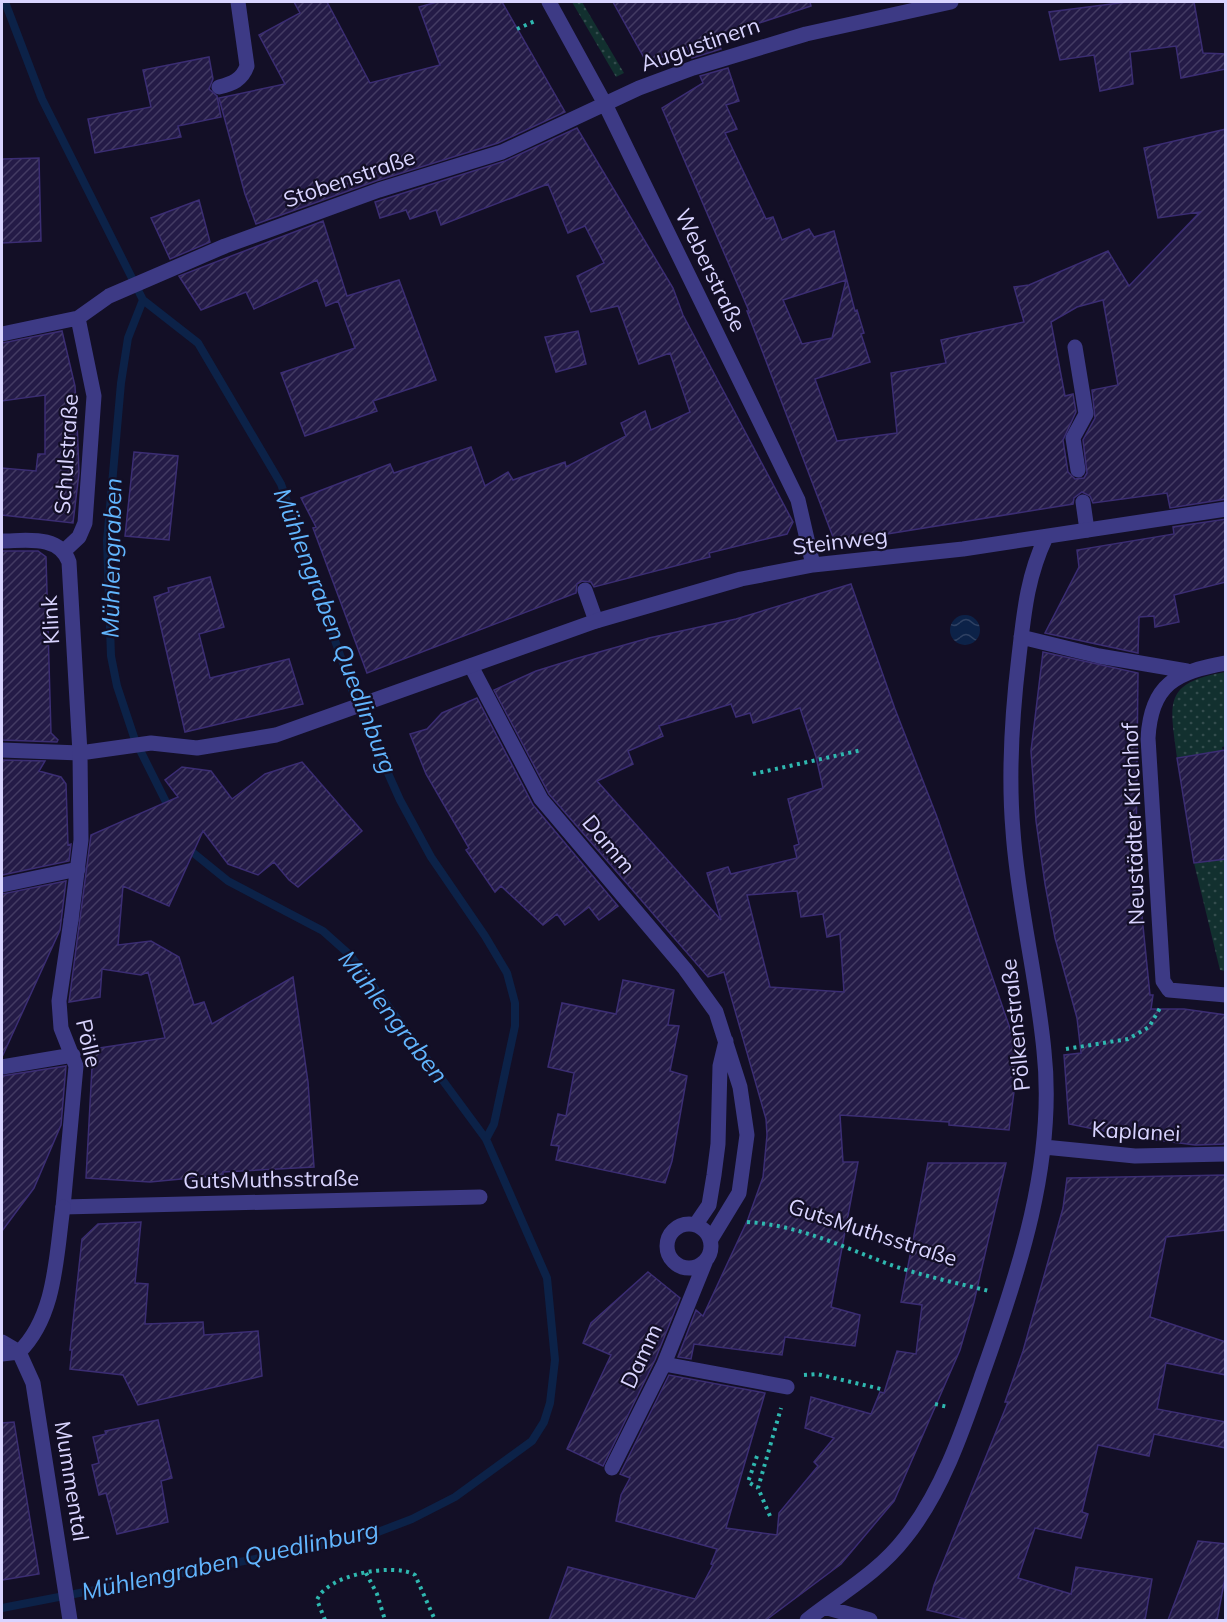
<svg xmlns="http://www.w3.org/2000/svg" width="1227" height="1622" viewBox="0 0 1227 1622" font-family="Mulish,sans-serif">
<style>
.grass{fill:url(#grass-dots)}
.water{fill:url(#water-waves)}
.lines{fill:none;stroke-linecap:round;stroke-linejoin:round}
.stream{stroke:#0c2248;stroke-width:8}
.building{fill:url(#building-hatch);stroke:#3b2d73;stroke-width:1.5;fill-rule:evenodd}
.path{stroke:#2fb8b0;stroke-width:4;stroke-dasharray:3 4.5;stroke-linecap:butt}
.service{stroke:#3d3a85;stroke-width:15}
.pedestrian{stroke:#3d3a85;stroke-width:15}
.minor{stroke:#3d3a85;stroke-width:15}
.labels{text-anchor:middle;stroke-width:4.5;stroke-linejoin:round;paint-order:stroke}
.street-label{font-size:22px;fill:#d9d4ff;stroke:#130f26}
.water-label{font-size:24px;font-style:italic;fill:#62b6ff;stroke:#130f26}
</style>
<defs>
<pattern id="grass-dots" width="8" height="8" patternUnits="userSpaceOnUse" patternTransform="scale(1.5)"><rect width="8" height="8" fill="#12302f"/><path d="M2 2h.1M6 6h.1" fill="none" stroke="#344d4e" stroke-width="1.8" stroke-linecap="round"/></pattern>
<pattern id="water-waves" width="16" height="10" patternUnits="userSpaceOnUse" patternTransform="scale(1.5)"><rect width="16" height="10" fill="#0c2248"/><path d="M0 5q4-4 8 0t8 0" fill="none" stroke="#2f4163"/></pattern>
<pattern id="building-hatch" width="6" height="6" patternUnits="userSpaceOnUse" patternTransform="scale(1.5)"><rect width="6" height="6" fill="#241b47"/><path d="M-1 1l2-2M0 6l6-6M5 7l2-2" fill="none" stroke="#433b63"/></pattern>
</defs>
<rect width="100%" height="100%" fill="#130f26"/>
<path class="grass" d="M 572,2 L 582,2 L 624,73 L 616,77 Z
M 1225,672 L 1226,746 L 1222,747 L 1223,751 L 1177,758 C 1170,703 1162,683 1225,672 Z
M 1225,859 L 1225,971 L 1220,970 L 1194,863 Z"/>
<path class="water" d="M950 630a15 15 0 1 1 30 0a15 15 0 1 1-30 0Z"/>
<g class="lines">
<path class="stream" d="M 5,2 L 42,99 L 143,300 L 198,343 L 281,484 L 357,704 L 400,800 L 431,857 L 485,936 L 507,973 L 515,1003 L 515,1026 L 494,1124 L 486,1139
M 143,300 L 128,338 L 121,383 L 107,541 L 111,656 L 117,686 L 135,740 L 171,812
M 2,1608 L 291,1552 L 378,1532 L 412,1519 L 455,1497 L 532,1441 L 544,1422 L 550,1403 L 555,1360 L 547,1278 L 486,1139 L 351,956 L 323,931 L 228,881 L 191,851 L 188,844"/>
</g>
<path class="building" d="M 294,2 L 327,2 L 370,83 L 440,65 L 419,7 L 437,2 L 502,2 L 565,112 L 498,143 L 376,181 L 256,224 L 245,194 L 219,98 L 285,84 L 259,35 L 300,13 Z
M 613,2 L 810,2 L 811,6 L 717,37 L 721,49 L 692,58 L 687,47 L 647,63 Z
M 1127,2 L 1194,2 L 1203,53 L 1226,54 L 1226,69 L 1181,78 L 1176,46 L 1130,52 L 1133,84 L 1100,91 L 1094,55 L 1060,60 L 1049,12 Z
M 209,57 L 213,79 L 209,89 L 217,96 L 221,117 L 178,126 L 181,137 L 95,153 L 88,119 L 151,107 L 143,70 Z
M 728,68 L 739,101 L 726,105 L 737,129 L 725,133 L 766,219 L 773,217 L 782,240 L 809,229 L 814,237 L 834,231 L 855,311 L 857,310 L 864,333 L 861,334 L 870,362 L 815,379 L 837,441 L 897,433 L 891,373 L 946,363 L 941,340 L 1024,322 L 1014,287 L 1029,285 L 1108,251 L 1129,286 L 1200,212 L 1158,218 L 1144,148 L 1226,129 L 1226,499 L 1170,508 L 1167,493 L 1093,503 L 1090,496 L 1082,492 L 1074,498 L 1073,504 L 850,540 L 833,537 L 747,311 L 749,311 L 662,108 L 703,83 L 700,76 ZM 846,280 L 832,338 L 802,344 L 783,300 ZM 1103,300 L 1118,385 L 1092,390 L 1095,418 L 1083,440 L 1087,473 L 1084,478 L 1075,479 L 1068,472 L 1063,440 L 1076,412 L 1073,394 L 1065,396 L 1051,322 L 1077,307 Z
M 577,128 L 673,288 L 683,315 L 793,522 L 787,534 L 709,553 L 710,557 L 594,587 L 591,582 L 582,581 L 577,584 L 576,593 L 367,673 L 313,528 L 316,527 L 301,498 L 390,464 L 394,473 L 471,447 L 485,486 L 508,472 L 513,480 L 565,462 L 566,467 L 626,436 L 621,423 L 645,411 L 651,430 L 690,412 L 670,353 L 639,364 L 618,306 L 591,312 L 577,276 L 604,263 L 585,226 L 568,233 L 548,184 L 441,225 L 436,210 L 410,219 L 406,210 L 380,218 L 375,202 L 505,161 Z
M 39,158 L 41,241 L 2,243 L 2,159 Z
M 199,200 L 210,242 L 170,259 L 151,218 Z
M 323,221 L 347,296 L 399,280 L 436,380 L 373,401 L 377,411 L 305,436 L 281,373 L 355,348 L 338,301 L 326,306 L 317,280 L 254,309 L 246,292 L 201,310 L 179,276 Z
M 62,331 L 75,386 L 77,422 L 79,473 L 73,523 L 2,515 L 2,468 L 36,471 L 38,454 L 45,454 L 45,395 L 2,401 L 2,343 Z
M 578,331 L 586,364 L 556,372 L 545,337 Z
M 134,452 L 178,456 L 169,540 L 125,536 Z
M 1226,519 L 1226,582 L 1174,595 L 1179,622 L 1155,627 L 1154,616 L 1139,617 L 1138,653 L 1045,633 L 1079,567 L 1077,550 L 1174,534 L 1173,527 Z
M 2,551 L 38,551 L 46,557 L 51,733 L 58,740 L 57,742 L 2,740 Z
M 210,577 L 224,627 L 199,634 L 210,678 L 289,659 L 303,704 L 185,732 L 154,597 L 169,592 L 168,588 Z
M 851,584 L 895,709 L 937,817 L 1014,1040 L 1015,1084 L 1009,1130 L 949,1125 L 949,1122 L 840,1115 L 843,1162 L 858,1162 L 831,1307 L 860,1315 L 855,1346 L 785,1337 L 782,1355 L 694,1344 L 691,1359 L 678,1357 L 696,1310 L 703,1316 L 748,1219 L 763,1177 L 767,1135 L 766,1119 L 724,972 L 708,977 L 549,794 L 494,690 L 536,671 L 578,658 L 649,638 L 736,619 ZM 731,704 L 736,717 L 750,713 L 753,723 L 800,708 L 816,757 L 823,788 L 788,799 L 799,844 L 794,846 L 797,858 L 731,874 L 728,867 L 707,873 L 721,920 L 597,781 L 633,764 L 628,751 L 663,736 L 659,726 ZM 797,891 L 801,917 L 823,914 L 827,937 L 840,934 L 844,992 L 770,987 L 747,895 Z
M 1043,652 L 1138,673 L 1136,857 L 1150,995 L 1153,995 L 1151,1009 L 1184,1009 L 1226,1015 L 1226,1144 L 1195,1145 L 1133,1137 L 1069,1124 L 1064,1055 L 1081,1053 L 1077,1018 L 1055,938 L 1045,884 L 1036,821 L 1031,751 Z
M 477,698 L 533,805 L 618,906 L 599,920 L 589,907 L 565,925 L 557,914 L 543,925 L 501,886 L 495,892 L 466,850 L 469,848 L 426,774 L 410,734 L 427,729 L 442,713 Z
M 1226,750 L 1226,859 L 1194,863 L 1177,758 Z
M 2,760 L 45,761 L 39,771 L 61,777 L 66,784 L 68,845 L 71,844 L 69,861 L 2,875 Z
M 302,762 L 362,831 L 298,887 L 289,880 L 274,862 L 258,875 L 228,864 L 203,831 L 169,906 L 123,886 L 118,945 L 151,941 L 179,957 L 194,1005 L 204,1002 L 212,1024 L 293,977 L 308,1082 L 314,1167 L 223,1172 L 223,1175 L 150,1182 L 86,1178 L 93,1049 L 165,1038 L 148,972 L 141,975 L 102,969 L 100,997 L 69,1002 L 91,835 L 178,797 L 165,780 L 182,767 L 211,771 L 232,799 L 265,774 Z
M 66,881 L 60,930 L 2,1057 L 2,894 Z
M 623,980 L 674,990 L 668,1025 L 679,1026 L 670,1071 L 687,1076 L 672,1161 L 665,1183 L 556,1160 L 559,1146 L 551,1145 L 558,1114 L 566,1116 L 574,1073 L 548,1067 L 562,1003 L 616,1014 Z
M 66,1066 L 61,1125 L 34,1188 L 2,1231 L 2,1076 Z
M 928,1163 L 1006,1163 L 974,1302 L 960,1350 L 894,1501 L 841,1564 L 766,1620 L 549,1620 L 568,1567 L 695,1599 L 713,1565 L 711,1564 L 717,1549 L 616,1521 L 621,1495 L 630,1478 L 620,1474 L 669,1375 L 765,1393 L 726,1528 L 777,1535 L 779,1513 L 818,1466 L 814,1462 L 834,1438 L 805,1428 L 811,1397 L 871,1414 L 880,1392 L 884,1393 L 897,1351 L 916,1354 L 922,1305 L 901,1302 Z
M 1226,1175 L 1226,1230 L 1166,1237 L 1150,1317 L 1226,1342 L 1226,1375 L 1166,1363 L 1157,1409 L 1226,1422 L 1226,1448 L 1154,1434 L 1149,1456 L 1098,1445 L 1082,1512 L 1088,1514 L 1081,1538 L 1035,1528 L 1018,1578 L 1071,1594 L 1076,1567 L 1152,1579 L 1145,1620 L 969,1620 L 927,1610 L 934,1585 L 1008,1402 L 1005,1402 L 1023,1351 L 1063,1208 L 1067,1178 Z
M 141,1222 L 135,1283 L 148,1284 L 145,1324 L 203,1322 L 204,1335 L 258,1331 L 262,1376 L 138,1405 L 123,1375 L 70,1369 L 72,1350 L 70,1350 L 82,1239 L 98,1224 Z
M 648,1272 L 680,1298 L 655,1360 L 603,1466 L 567,1449 L 611,1355 L 583,1343 L 591,1323 Z
M 158,1420 L 172,1478 L 161,1481 L 168,1522 L 117,1534 L 106,1493 L 99,1495 L 92,1465 L 99,1463 L 93,1437 L 106,1434 L 105,1431 Z
M 14,1422 L 39,1574 L 2,1580 L 2,1423 Z
M 1198,1541 L 1226,1544 L 1226,1573 L 1217,1620 L 1168,1620 Z"/>
<g class="lines">
<path class="path" d="M 517,29 L 535,21
M 753,774 L 862,750
M 1066,1049 L 1128,1039 L 1149,1027 L 1160,1008
M 747,1222 C 799,1225 843,1247 891,1265 C 923,1276 957,1283 989,1291
M 804,1375 L 817,1374 L 881,1389
M 935,1404 L 948,1407
M 757,1456 L 748,1482 L 758,1488
M 770,1516 L 758,1488 L 781,1408
M 366,1573 L 377,1594 L 385,1620
M 325,1620 L 317,1600 C 326,1575 394,1562 415,1575 L 435,1620"/>
<path class="service" d="M 219,87 C 232,84 242,80 247,66 L 238,2
M 1075,347 L 1086,414 L 1073,438 L 1078,470
M 1083,502 L 1087,530
M 585,590 L 596,621
M 471,666 L 541,799 L 685,969 L 716,1012 L 740,1087 L 747,1135 L 739,1193 L 711,1239
M 2,885 L 78,869
M 63,1207 L 480,1197
M667 1246a22 22 0 1 1 44 0a22 22 0 1 1-44 0Z
M 696,1224 L 709,1205 L 714,1175 L 718,1144 L 720,1066 L 726,1041
M 664,1364 L 787,1387
M 612,1468 L 664,1364 L 706,1260"/>
<path class="pedestrian" d="M 2,750 L 80,753
M 2,1067 L 73,1055
M 63,1207 L 76,1066 L 61,1028 L 59,1001 L 71,920
M 2,1342 L 19,1352"/>
<path class="minor" d="M 549,2 L 605,104 L 798,500 L 813,565
M 2,334 L 78,318 L 109,296 L 225,246 L 379,190 L 502,152 L 639,88 L 693,68 L 806,34 L 951,2
M 2,541 C 25,541 59,534 69,562 L 80,753 L 81,840 L 71,920
M 64,551 L 79,537 L 85,523 L 94,396 L 78,318
M 1021,637 L 1099,656 L 1187,671
M 1226,663 C 1176,672 1151,684 1148,738 L 1163,981 L 1169,990 L 1226,995
M 80,753 L 151,743 L 197,748 L 276,735 L 596,621 L 741,579 L 813,565 L 963,549 L 1226,509
M 1044,1147 L 1135,1156 L 1226,1154
M 19,1352 L 33,1383 L 70,1620
M 2,1354 L 19,1352 C 56,1316 56,1256 63,1207
M 824,1607 L 870,1620
M 807,1620 C 841,1593 878,1573 905,1538 C 942,1492 963,1430 982,1375 C 1019,1272 1056,1161 1044,1051 C 1037,977 1018,905 1013,831 C 1008,772 1012,714 1019,656 C 1024,613 1027,577 1046,537"/>
</g>
<g class="labels">
<g class="street-label">
<text transform="translate(700 44) rotate(-19)" y="8">Augustinern</text>
<text transform="translate(349 178) rotate(-19)" y="8">Stobenstraße</text>
<text transform="translate(711 270) rotate(64)" y="8">Weberstraße</text>
<text transform="translate(66 454) rotate(-86)" y="8">Schulstraße</text>
<text transform="translate(840 541) rotate(-7)" y="8">Steinweg</text>
<text transform="translate(50 620) rotate(-93)" y="8">Klink</text>
<text transform="translate(1133 824) rotate(-92)" y="8">Neustädter Kirchhof</text>
<text transform="translate(609 844) rotate(50)" y="8">Damm</text>
<text transform="translate(1015 1025) rotate(-96)" y="8">Pölkenstraße</text>
<text transform="translate(89 1043) rotate(77)" y="8">Pölle</text>
<text transform="translate(1136 1131) rotate(3)" y="8">Kaplanei</text>
<text transform="translate(271 1179) rotate(-1)" y="8">GutsMuthsstraße</text>
<text transform="translate(873 1232) rotate(18)" y="8">GutsMuthsstraße</text>
<text transform="translate(641 1356) rotate(-65)" y="8">Damm</text>
<text transform="translate(72 1481) rotate(81)" y="8">Mummental</text>
</g>
<g class="water-label">
<text transform="translate(112 558) rotate(-89)" y="8">Mühlengraben</text>
<text transform="translate(335 631) rotate(69)" y="8">Mühlengraben Quedlinburg</text>
<text transform="translate(393 1017) rotate(52)" y="8">Mühlengraben</text>
<text transform="translate(230 1561) rotate(-12)" y="8">Mühlengraben Quedlinburg</text>
</g>
</g>
<rect width="1227" height="1622" fill="none" stroke="#d9d4ff" stroke-width="6"/>
</svg>
